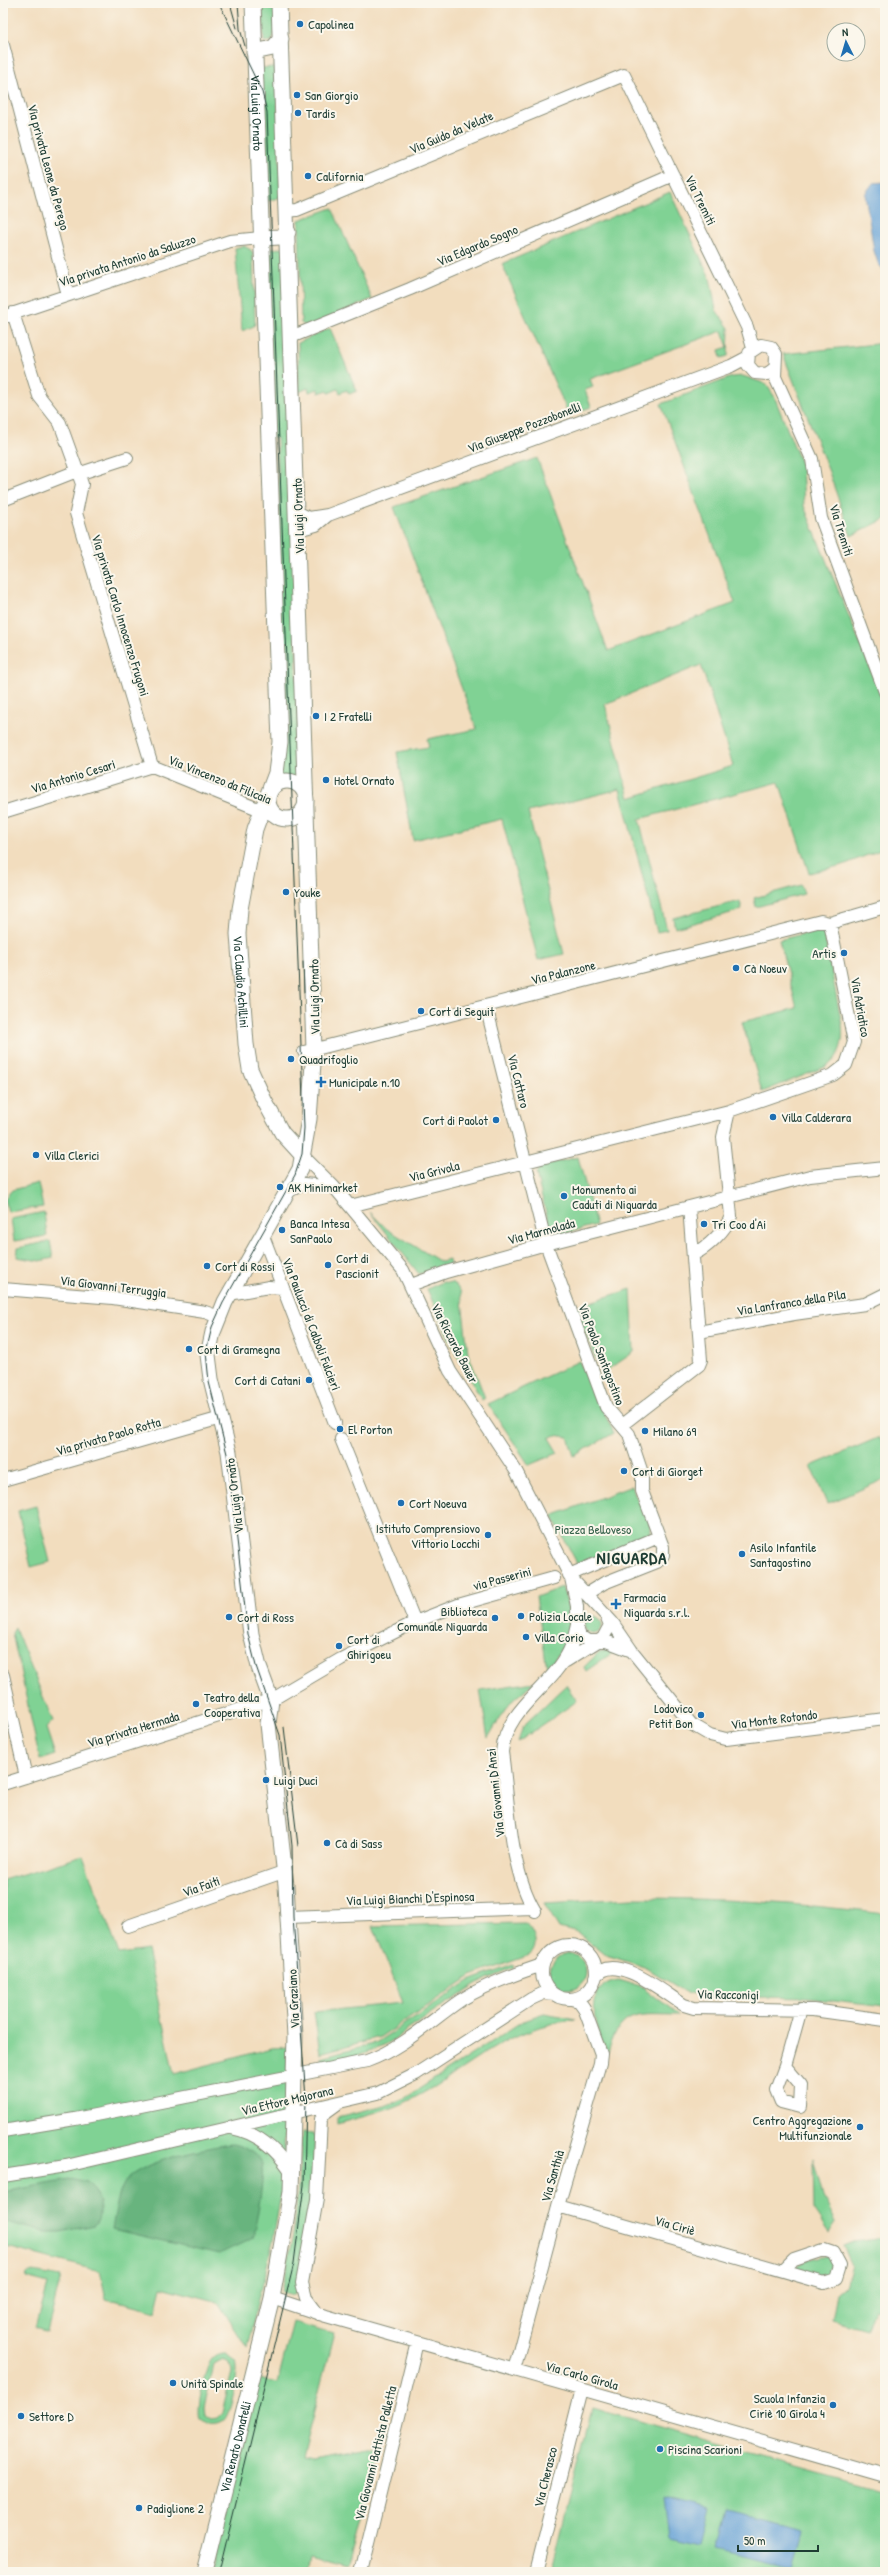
<svg xmlns="http://www.w3.org/2000/svg" width="888" height="2575" viewBox="0 0 888 2575" font-family="'Patrick Hand',sans-serif">
<style>
.green{fill:#80d294;stroke:#508864;fill-rule:evenodd}
.forest{fill:#68b47e;stroke:#447859}
.water{fill:#65a1d6;stroke:#426f85}
.lines{fill:none;stroke-linecap:round;stroke-linejoin:round}
.minor-casing{stroke:#888d79;stroke-width:14}
.major-casing{stroke:#888d79;stroke-width:17}
.minor{stroke:#fff;stroke-width:12}
.major{stroke:#fff;stroke-width:15}
.tram{stroke:#1f3d34;stroke-width:1}
.poi-dot{fill:#1f6fb2;stroke:#fbf7ec;stroke-width:1.5}
.labels{text-anchor:middle;stroke-width:4;stroke-linejoin:round;paint-order:stroke}
.poi-label{font-size:13px;fill:#1f3d34;stroke:#fbf7ec;text-anchor:start}
.street-label{font-size:13px;fill:#1f3d34;stroke:#fbf7ec}
.park-label{font-size:13px;fill:#37624c;stroke:#fbf7ec}
.district-label{font-size:17px;font-weight:bold;letter-spacing:1px;fill:#1f3d34;stroke:#fbf7ec}
</style>
<rect width="100%" height="100%" fill="#fbf7ec"/>
<filter id="ink" filterUnits="userSpaceOnUse"><feTurbulence type="fractalNoise" baseFrequency=".025" numOctaves="2"/><feDisplacementMap in="SourceGraphic" scale="8" xChannelSelector="R" yChannelSelector="G"/><feConvolveMatrix kernelMatrix="1 2 1 2 8 2 1 2 1" color-interpolation-filters="sRGB"/></filter>
<filter id="wash" filterUnits="userSpaceOnUse"><feTurbulence type="fractalNoise" baseFrequency=".012" numOctaves="4" result="noise"/><feDisplacementMap in="SourceGraphic" scale="16" xChannelSelector="R" yChannelSelector="G"/><feGaussianBlur stdDeviation="0.9" result="paint"/><feColorMatrix in="noise" values="0 0 0 0 0 0 0 0 0 0 0 0 0 0 0 0 0 1.4 0 .05"/><feComposite in="paint" operator="in"/></filter>
<g filter="url(#wash)">
<rect width="100%" height="100%" fill="#f2ddbe"/>
<path class="green" d="M 262,3 L 275,3 L 276,28 L 272,41 L 264,42 Z
M 276,67 L 281,197 L 264,202 L 260,68 Z
M 670,192 L 710,278 L 716,310 L 729,328 L 728,356 L 721,358 L 719,350 L 728,347 L 722,331 L 590,379 L 593,387 L 585,390 L 591,407 L 569,415 L 502,264 Z
M 332,208 L 372,299 L 307,327 L 301,323 L 299,220 Z
M 244,246 L 251,250 L 253,254 L 255,323 L 254,326 L 242,331 L 235,248 Z
M 284,248 L 300,780 L 279,776 L 276,522 L 280,521 L 277,438 L 273,438 L 266,249 Z
M 330,328 L 357,391 L 349,394 L 347,390 L 340,393 L 338,389 L 329,393 L 328,390 L 319,393 L 318,389 L 309,392 L 308,388 L 299,392 L 298,343 Z
M 885,343 L 885,519 L 851,536 L 829,472 L 783,354 Z
M 743,376 L 766,384 L 774,396 L 802,466 L 804,506 L 885,705 L 885,848 L 843,865 L 809,873 L 779,782 L 639,819 L 667,930 L 657,932 L 620,789 L 528,812 L 564,954 L 538,960 L 502,819 L 413,840 L 397,752 L 429,747 L 427,739 L 477,729 L 394,507 L 537,458 L 608,651 L 735,603 L 661,404 L 732,377 ZM 701,665 L 733,766 L 629,798 L 605,704 Z
M 801,885 L 804,894 L 756,907 L 754,898 Z
M 740,901 L 742,910 L 675,928 L 673,918 Z
M 818,930 L 824,933 L 842,1025 C 844,1042 840,1059 825,1067 L 762,1092 L 742,1022 L 797,1008 L 779,940 Z
M 578,1157 L 596,1225 L 558,1235 L 551,1232 L 536,1174 L 540,1166 Z
M 38,1183 L 43,1207 L 8,1212 L 5,1198 L 12,1190 Z
M 44,1212 L 47,1236 L 14,1241 L 11,1219 Z
M 370,1212 L 387,1229 L 441,1262 L 449,1260 L 450,1265 L 419,1274 Z
M 50,1241 L 53,1258 L 40,1261 L 17,1257 L 18,1248 Z
M 443,1282 L 454,1283 L 461,1292 L 468,1353 L 485,1398 L 482,1400 L 456,1354 L 427,1289 Z
M 631,1289 L 634,1352 L 602,1374 L 575,1307 Z
M 579,1361 L 614,1433 L 574,1456 L 568,1437 L 555,1435 L 549,1438 L 558,1453 L 529,1465 L 488,1404 Z
M 880,1437 L 885,1449 L 885,1479 L 827,1504 L 811,1466 Z
M 632,1486 C 636,1503 652,1516 651,1534 L 578,1565 L 552,1516 Z
M 36,1506 L 50,1562 L 31,1567 L 18,1511 Z
M 562,1587 C 574,1621 573,1640 547,1668 L 536,1597 Z
M584 1625a9 9 0 1 1 18 0a9 9 0 1 1-18 0Z
M 15,1628 L 53,1721 L 46,1728 L 55,1755 L 40,1760 L 12,1633 Z
M 608,1649 L 615,1651 L 586,1671 L 584,1667 L 599,1652 Z
M 534,1682 L 513,1700 L 502,1714 L 488,1738 L 480,1690 Z
M 566,1685 L 577,1701 L 518,1742 L 523,1726 Z
M 83,1856 L 119,1954 L 147,1950 L 174,2074 L 272,2048 L 288,2047 L 283,2182 L 273,2241 L 247,2348 L 218,2302 L 162,2287 L 156,2312 L 106,2299 L 100,2271 L 3,2246 L 3,1880 Z
M 632,1898 C 716,1898 801,1903 885,1914 L 885,2007 L 808,1998 L 701,1996 L 689,1994 L 645,1967 L 606,1955 L 578,1933 L 559,1928 L 544,1903 Z
M 524,1923 C 534,1929 540,1946 530,1955 L 471,1976 L 380,2037 L 320,2053 L 314,2012 L 403,2003 L 373,1926 Z
M550 1972a18 18 0 1 1 36 0a18 18 0 1 1-36 0Z
M 513,1965 L 514,1968 L 487,1979 L 449,2002 L 384,2046 L 354,2056 L 321,2063 L 320,2057 L 377,2042 L 469,1981 Z
M 619,1980 L 643,1987 L 679,2015 C 639,2015 622,2008 608,2052 C 593,2033 583,1983 619,1980 Z
M 544,2013 L 577,2019 C 503,2028 474,2067 412,2099 C 388,2112 363,2116 337,2124 L 337,2118 L 385,2106 L 407,2097 L 524,2020 Z
M 302,2133 L 315,2134 L 312,2198 L 299,2291 L 294,2295 L 282,2292 L 295,2224 Z
M 813,2159 L 823,2197 L 836,2222 L 829,2233 L 814,2211 Z
M 885,2238 L 885,2312 L 874,2309 L 867,2330 L 832,2320 L 837,2294 L 846,2286 L 852,2265 L 843,2246 L 853,2242 Z
M 820,2256 L 829,2256 L 836,2268 L 829,2280 L 791,2270 L 809,2259 Z
M 33,2272 L 61,2277 L 47,2332 L 36,2328 L 48,2284 L 26,2278 L 27,2274 Z
M 293,2322 L 334,2333 L 302,2457 L 311,2459 L 378,2447 L 348,2567 L 346,2569 L 309,2559 L 306,2572 L 211,2572 L 254,2395 L 260,2380 L 277,2384 Z
M 226,2354 L 236,2362 C 240,2371 231,2413 224,2420 C 220,2424 214,2425 209,2424 L 200,2417 C 196,2409 205,2367 212,2359 C 215,2355 221,2354 226,2354 ZM 223,2360 L 230,2363 L 232,2372 L 222,2413 L 217,2418 L 212,2419 L 205,2415 L 204,2407 L 214,2365 Z
M 592,2408 L 885,2490 L 885,2572 L 551,2572 Z"/>
<path class="forest" d="M 232,2144 C 240,2145 258,2153 261,2161 C 266,2175 256,2221 253,2238 L 219,2254 L 112,2229 C 115,2215 117,2195 125,2182 C 136,2163 209,2146 232,2144 Z
M 75,2179 L 87,2182 C 97,2190 106,2215 95,2225 L 60,2232 L 44,2232 L 3,2221 L 3,2192 Z"/>
<path class="water" d="M 885,182 L 885,272 L 878,263 L 874,251 L 865,194 L 873,183 Z
M 664,2497 L 711,2508 L 702,2545 L 669,2538 Z
M 726,2510 L 803,2529 L 793,2568 L 716,2549 Z"/>
</g>
<g filter="url(#ink)">
<g class="lines">
<defs>
<path id="minor" d="M 3,45 L 68,295
M 286,211 L 297,210 L 624,75 L 747,327 L 753,348
M 13,313 L 39,396 L 60,423 L 82,484 L 76,513 L 152,766
M 3,317 L 230,241 L 261,238
M 291,337 L 410,289 L 673,175
M 775,368 L 767,374 L 755,373 L 748,365 L 749,353 L 761,345 L 771,347 L 776,354 L 775,377 L 812,459 L 821,518 L 885,692
M 78,474 L 127,458
M 3,500 L 77,471
M 297,512 L 309,518 L 328,515 L 731,366 L 748,357
M 298,530 L 316,525 L 328,515
M 152,766 L 278,817
M 3,812 L 152,766
M 486,1006 L 546,1244 L 606,1407 L 629,1434 L 642,1473 L 642,1491 L 663,1547 L 663,1555 L 657,1562 L 604,1583 L 586,1594
M 304,1052 L 821,921 L 830,923 L 885,907
M 303,1156 L 334,1187 L 403,1270 L 450,1371 L 516,1471 L 571,1578 L 612,1622 L 632,1651 L 691,1724 L 710,1735 L 726,1739 L 885,1719
M 289,1191 L 304,1184 L 334,1187
M 350,1206 L 729,1111 L 833,1075 L 846,1065 L 854,1042 L 830,923
M 263,1236 L 335,1423
M 694,1254 C 707,1248 726,1230 731,1216 L 723,1137 L 729,1111
M 411,1285 L 446,1272 L 546,1244 L 810,1176 L 885,1168
M 3,1289 L 113,1298 L 205,1312 L 219,1317
M 229,1294 L 269,1287 L 282,1288
M 699,1332 L 794,1314 L 865,1304 L 885,1294
M 623,1424 L 699,1365 L 701,1360 L 689,1207
M 341,1439 L 415,1622
M 3,1480 L 221,1418
M 569,1575 L 656,1538
M 571,1578 L 577,1606 L 577,1628 L 580,1636 L 588,1641 L 606,1641 L 632,1651
M 566,1661 L 603,1638 L 610,1625 L 606,1615
M 3,1675 L 26,1777
M 3,1784 L 273,1699 L 341,1659 L 415,1622 L 458,1605 L 554,1578
M 535,1911 C 509,1868 509,1802 502,1752 C 506,1708 551,1688 569,1651 C 573,1643 575,1633 577,1625
M 288,1917 L 533,1908
M 128,1926 L 283,1872
M542 1972a27 27 0 1 1 54 0a27 27 0 1 1-54 0Z
M 595,1977 C 613,1949 667,1995 684,2005 L 694,2008 L 813,2010 L 885,2020
M 785,2066 L 801,2085 L 800,2107 L 781,2102 L 776,2090 L 785,2066 L 801,2009
M 232,2128 C 259,2133 278,2151 292,2173
M 3,2131 L 75,2119 L 367,2061 C 403,2048 430,2021 461,2000 C 485,1985 512,1975 539,1966 L 544,1960
M 3,2176 L 66,2166 L 378,2093 L 416,2074 L 531,1999 L 544,1993 L 554,1994
M 558,2206 L 824,2283 L 836,2279 L 840,2266 L 833,2253 L 824,2250 L 794,2260 L 784,2270
M 272,2298 L 326,2316 L 885,2476
M 318,2314 L 306,2298 L 302,2283 L 317,2199 L 321,2119 L 326,2112 L 337,2104
M 514,2370 L 558,2206 L 600,2063 L 601,2054 L 584,2008 L 579,2001 L 571,1999
M 361,2572 L 417,2342
M 536,2572 L 582,2389"/>
<g id="major">
<path id="s1" d="M 253,3 L 280,742 L 276,773 L 255,829 L 240,909 L 238,934 L 246,1044 L 250,1069 L 264,1100 L 282,1133 L 303,1156"/>
<path d="M 254,52 L 273,48 L 281,39"/>
<path d="M 261,238 L 280,237 L 288,232"/>
<circle cx="287" cy="800" r="19"/>
<path id="s2" d="M 204,2572 L 272,2298 L 291,2192 L 295,2036 L 286,1885 L 268,1724 L 271,1700 L 259,1667 L 251,1634 L 229,1452 L 211,1379 L 208,1355 L 213,1332 L 225,1302 L 300,1169 L 309,1119 L 314,1050 L 279,3"/>
</g>
</defs>
<use href="#minor" class="minor-casing"/>
<use href="#major" class="major-casing"/>
<use href="#minor" class="minor"/>
<use href="#major" class="major"/>
<path class="tram" d="M 230,3 L 237,28
M 238,3 L 240,29 L 245,46
M 303,962 L 304,992
M 284,1727 L 298,1846
M 219,2572 L 294,2263 L 304,2185 L 306,2099 L 293,1917 L 292,1846 L 280,1735 L 256,1666 L 248,1634 L 227,1454 L 209,1382 L 206,1352 L 212,1327 L 223,1303 L 295,1175 L 302,1154 L 304,1128 L 267,112 L 262,92 L 219,3"/>
</g>
</g>
<g class="poi-dot">
<circle cx="300" cy="24" r="4"/>
<circle cx="297" cy="95" r="4"/>
<circle cx="298" cy="113" r="4"/>
<circle cx="308" cy="176" r="4"/>
<circle cx="316" cy="716" r="4"/>
<circle cx="326" cy="780" r="4"/>
<circle cx="286" cy="892" r="4"/>
<circle cx="844" cy="953" r="4"/>
<circle cx="736" cy="968" r="4"/>
<circle cx="421" cy="1011" r="4"/>
<circle cx="291" cy="1059" r="4"/>
<path d="M319 1076h4v4h4v4h-4v4h-4v-4h-4v-4h4z"/>
<circle cx="773" cy="1117" r="4"/>
<circle cx="496" cy="1120" r="4"/>
<circle cx="36" cy="1155" r="4"/>
<circle cx="280" cy="1187" r="4"/>
<circle cx="564" cy="1196" r="4"/>
<circle cx="704" cy="1224" r="4"/>
<circle cx="282" cy="1230" r="4"/>
<circle cx="328" cy="1265" r="4"/>
<circle cx="207" cy="1266" r="4"/>
<circle cx="189" cy="1349" r="4"/>
<circle cx="309" cy="1380" r="4"/>
<circle cx="340" cy="1429" r="4"/>
<circle cx="645" cy="1431" r="4"/>
<circle cx="624" cy="1471" r="4"/>
<circle cx="401" cy="1503" r="4"/>
<circle cx="488" cy="1535" r="4"/>
<circle cx="742" cy="1554" r="4"/>
<path d="M614 1598h4v4h4v4h-4v4h-4v-4h-4v-4h4z"/>
<circle cx="521" cy="1616" r="4"/>
<circle cx="229" cy="1617" r="4"/>
<circle cx="495" cy="1618" r="4"/>
<circle cx="526" cy="1637" r="4"/>
<circle cx="339" cy="1646" r="4"/>
<circle cx="196" cy="1704" r="4"/>
<circle cx="701" cy="1715" r="4"/>
<circle cx="266" cy="1780" r="4"/>
<circle cx="327" cy="1843" r="4"/>
<circle cx="860" cy="2127" r="4"/>
<circle cx="173" cy="2383" r="4"/>
<circle cx="833" cy="2405" r="4"/>
<circle cx="21" cy="2416" r="4"/>
<circle cx="660" cy="2449" r="4"/>
<circle cx="139" cy="2508" r="4"/>
</g>
<g class="labels">
<g class="poi-label">
<text x="308" y="29">Capolinea</text>
<text x="305" y="100">San Giorgio</text>
<text x="306" y="118">Tardis</text>
<text x="316" y="181">California</text>
<text x="324" y="721">I 2 Fratelli</text>
<text x="334" y="785">Hotel Ornato</text>
<text x="294" y="897">Youke</text>
<text x="836" y="958" text-anchor="end">Artis</text>
<text x="744" y="973">Cà Noeuv</text>
<text x="429" y="1016">Cort di Seguit</text>
<text x="299" y="1064">Quadrifoglio</text>
<text x="329" y="1087">Municipale n.10</text>
<text x="781" y="1122">Villa Calderara</text>
<text x="488" y="1125" text-anchor="end">Cort di Paolot</text>
<text x="44" y="1160">Villa Clerici</text>
<text x="288" y="1192">AK Minimarket</text>
<text x="572" y="1194">Monumento ai<tspan x="572" dy="15">Caduti di Niguarda</tspan></text>
<text x="290" y="1228">Banca Intesa<tspan x="290" dy="15">SanPaolo</tspan></text>
<text x="712" y="1229">Tri Coo d'Ai</text>
<text x="336" y="1263">Cort di<tspan x="336" dy="15">Pascionit</tspan></text>
<text x="215" y="1271">Cort di Rossi</text>
<text x="197" y="1354">Cort di Gramegna</text>
<text x="301" y="1385" text-anchor="end">Cort di Catani</text>
<text x="348" y="1434">El Porton</text>
<text x="653" y="1436">Milano 69</text>
<text x="632" y="1476">Cort di Giorget</text>
<text x="409" y="1508">Cort Noeuva</text>
<text x="480" y="1533" text-anchor="end">Istituto Comprensiovo<tspan x="480" dy="15">Vittorio Locchi</tspan></text>
<text x="750" y="1552">Asilo Infantile<tspan x="750" dy="15">Santagostino</tspan></text>
<text x="624" y="1602">Farmacia<tspan x="624" dy="15">Niguarda s.r.l.</tspan></text>
<text x="487" y="1616" text-anchor="end">Biblioteca<tspan x="487" dy="15">Comunale Niguarda</tspan></text>
<text x="529" y="1621">Polizia Locale</text>
<text x="237" y="1622">Cort di Ross</text>
<text x="534" y="1642">Villa Corio</text>
<text x="347" y="1644">Cort di<tspan x="347" dy="15">Ghirigoeu</tspan></text>
<text x="204" y="1702">Teatro della<tspan x="204" dy="15">Cooperativa</tspan></text>
<text x="693" y="1713" text-anchor="end">Lodovico<tspan x="693" dy="15">Petit Bon</tspan></text>
<text x="274" y="1785">Luigi Duci</text>
<text x="335" y="1848">Cà di Sass</text>
<text x="852" y="2125" text-anchor="end">Centro Aggregazione<tspan x="852" dy="15">Multifunzionale</tspan></text>
<text x="181" y="2388">Unità Spinale</text>
<text x="825" y="2403" text-anchor="end">Scuola Infanzia<tspan x="825" dy="15">Ciriè 10 Girola 4</tspan></text>
<text x="29" y="2421">Settore D</text>
<text x="668" y="2454">Piscina Scarioni</text>
<text x="147" y="2513">Padiglione 2</text>
</g>
<g class="street-label">
<text dy="5" stroke="none"><textPath href="#s1" startOffset="110">Via Luigi Ornato</textPath></text>
<text transform="translate(451 132) rotate(-23)" y="5">Via Guido da Velate</text>
<text transform="translate(49 167) rotate(75)" y="5">Via privata Leone da Perego</text>
<text transform="translate(701 200) rotate(64)" y="5">Via Tremiti</text>
<text transform="translate(477 245) rotate(-23)" y="5">Via Edgardo Sogno</text>
<text transform="translate(127 260) rotate(-18)" y="5">Via privata Antonio da Saluzzo</text>
<text transform="translate(524 427) rotate(-21)" y="5">Via Giuseppe Pozzobonelli</text>
<text transform="translate(298 516) rotate(-92)" y="5">Via Luigi Ornato</text>
<text transform="translate(842 530) rotate(73)" y="5">Via Tremiti</text>
<text transform="translate(121 615) rotate(73)" y="5">Via privata Carlo Innocenzo Frugoni</text>
<text transform="translate(73 776) rotate(-17)" y="5">Via Antonio Cesari</text>
<text transform="translate(220 779) rotate(22)" y="5">Via Vincenzo da Filicaia</text>
<text transform="translate(563 972) rotate(-14)" y="5">Via Palanzone</text>
<text dy="5" stroke="none"><textPath href="#s1" startOffset="985">Via Claudio Achillini</textPath></text>
<text transform="translate(314 997) rotate(-91)" y="5">Via Luigi Ornato</text>
<text transform="translate(861 1007) rotate(80)" y="5">Via Adriatico</text>
<text transform="translate(519 1081) rotate(76)" y="5">Via Cattaro</text>
<text transform="translate(434 1171) rotate(-14)" y="5">Via Grivola</text>
<text transform="translate(541 1231) rotate(-15)" y="5">Via Marmolada</text>
<text transform="translate(113 1286) rotate(7)" y="5">Via Giovanni Terruggia</text>
<text transform="translate(791 1302) rotate(-9)" y="5">Via Lanfranco della Pila</text>
<text transform="translate(312 1324) rotate(69)" y="5">Via Paulucci di Calboli Fulcieri</text>
<text transform="translate(455 1343) rotate(63)" y="5">Via Riccardo Bauer</text>
<text transform="translate(602 1354) rotate(69)" y="5">Via Paolo Santagostino</text>
<text transform="translate(108 1436) rotate(-16)" y="5">Via privata Paolo Rotta</text>
<text transform="translate(234 1496) rotate(-97)" y="5">Via Luigi Ornato</text>
<text transform="translate(502 1578) rotate(-15)" y="5">via Passerini</text>
<text transform="translate(774 1719) rotate(-7)" y="5">Via Monte Rotondo</text>
<text transform="translate(133 1729) rotate(-17)" y="5">Via privata Hermada</text>
<text transform="translate(495 1793) rotate(-96)" y="5">Via Giovanni D'Anzi</text>
<text transform="translate(201 1886) rotate(-19)" y="5">Via Faiti</text>
<text transform="translate(410 1898) rotate(-2)" y="5">Via Luigi Bianchi D'Espinosa</text>
<text transform="translate(728 1994) rotate(1)" y="5">Via Racconigi</text>
<text transform="translate(293 1999) rotate(-93)" y="5">Via Graziano</text>
<text transform="translate(287 2100) rotate(-13)" y="5">Via Ettore Majorana</text>
<text transform="translate(552 2176) rotate(-74)" y="5">Via Santhià</text>
<text transform="translate(675 2225) rotate(16)" y="5">Via Ciriè</text>
<text transform="translate(582 2375) rotate(16)" y="5">Via Carlo Girola</text>
<text dy="5" stroke="none"><textPath href="#s2" startOffset="129">Via Renato Donatelli</textPath></text>
<text transform="translate(375 2453) rotate(-76)" y="5">Via Giovanni Battista Palletta</text>
<text transform="translate(545 2477) rotate(-76)" y="5">Via Cherasco</text>
</g>
<g class="park-label">
<text x="593" y="1534">Piazza Belloveso</text>
</g>
<g class="district-label">
<text x="632" y="1564">NIGUARDA</text>
</g>
</g>
<rect width="888" height="2575" fill="none" stroke="#fbf7ec" stroke-width="16"/>
<g transform="translate(846 42) rotate(355)"><circle r="19" fill="#fbf7ec" stroke="#a3ada2"/>
<path d="M0-3L7 15L0 10L-7 15Z" fill="#1f6fb2"/>
<text y="-6" font-size="11" font-weight="bold" text-anchor="middle" fill="#1f3d34">N</text>
</g>
<path d="M738 2545v6h80v-6" fill="none" stroke="#1f3d34" stroke-width="2"/>
<text x="744" y="2545" font-size="12" fill="#1f3d34" stroke="#fbf7ec" stroke-width="3" paint-order="stroke">50 m</text>
</svg>
